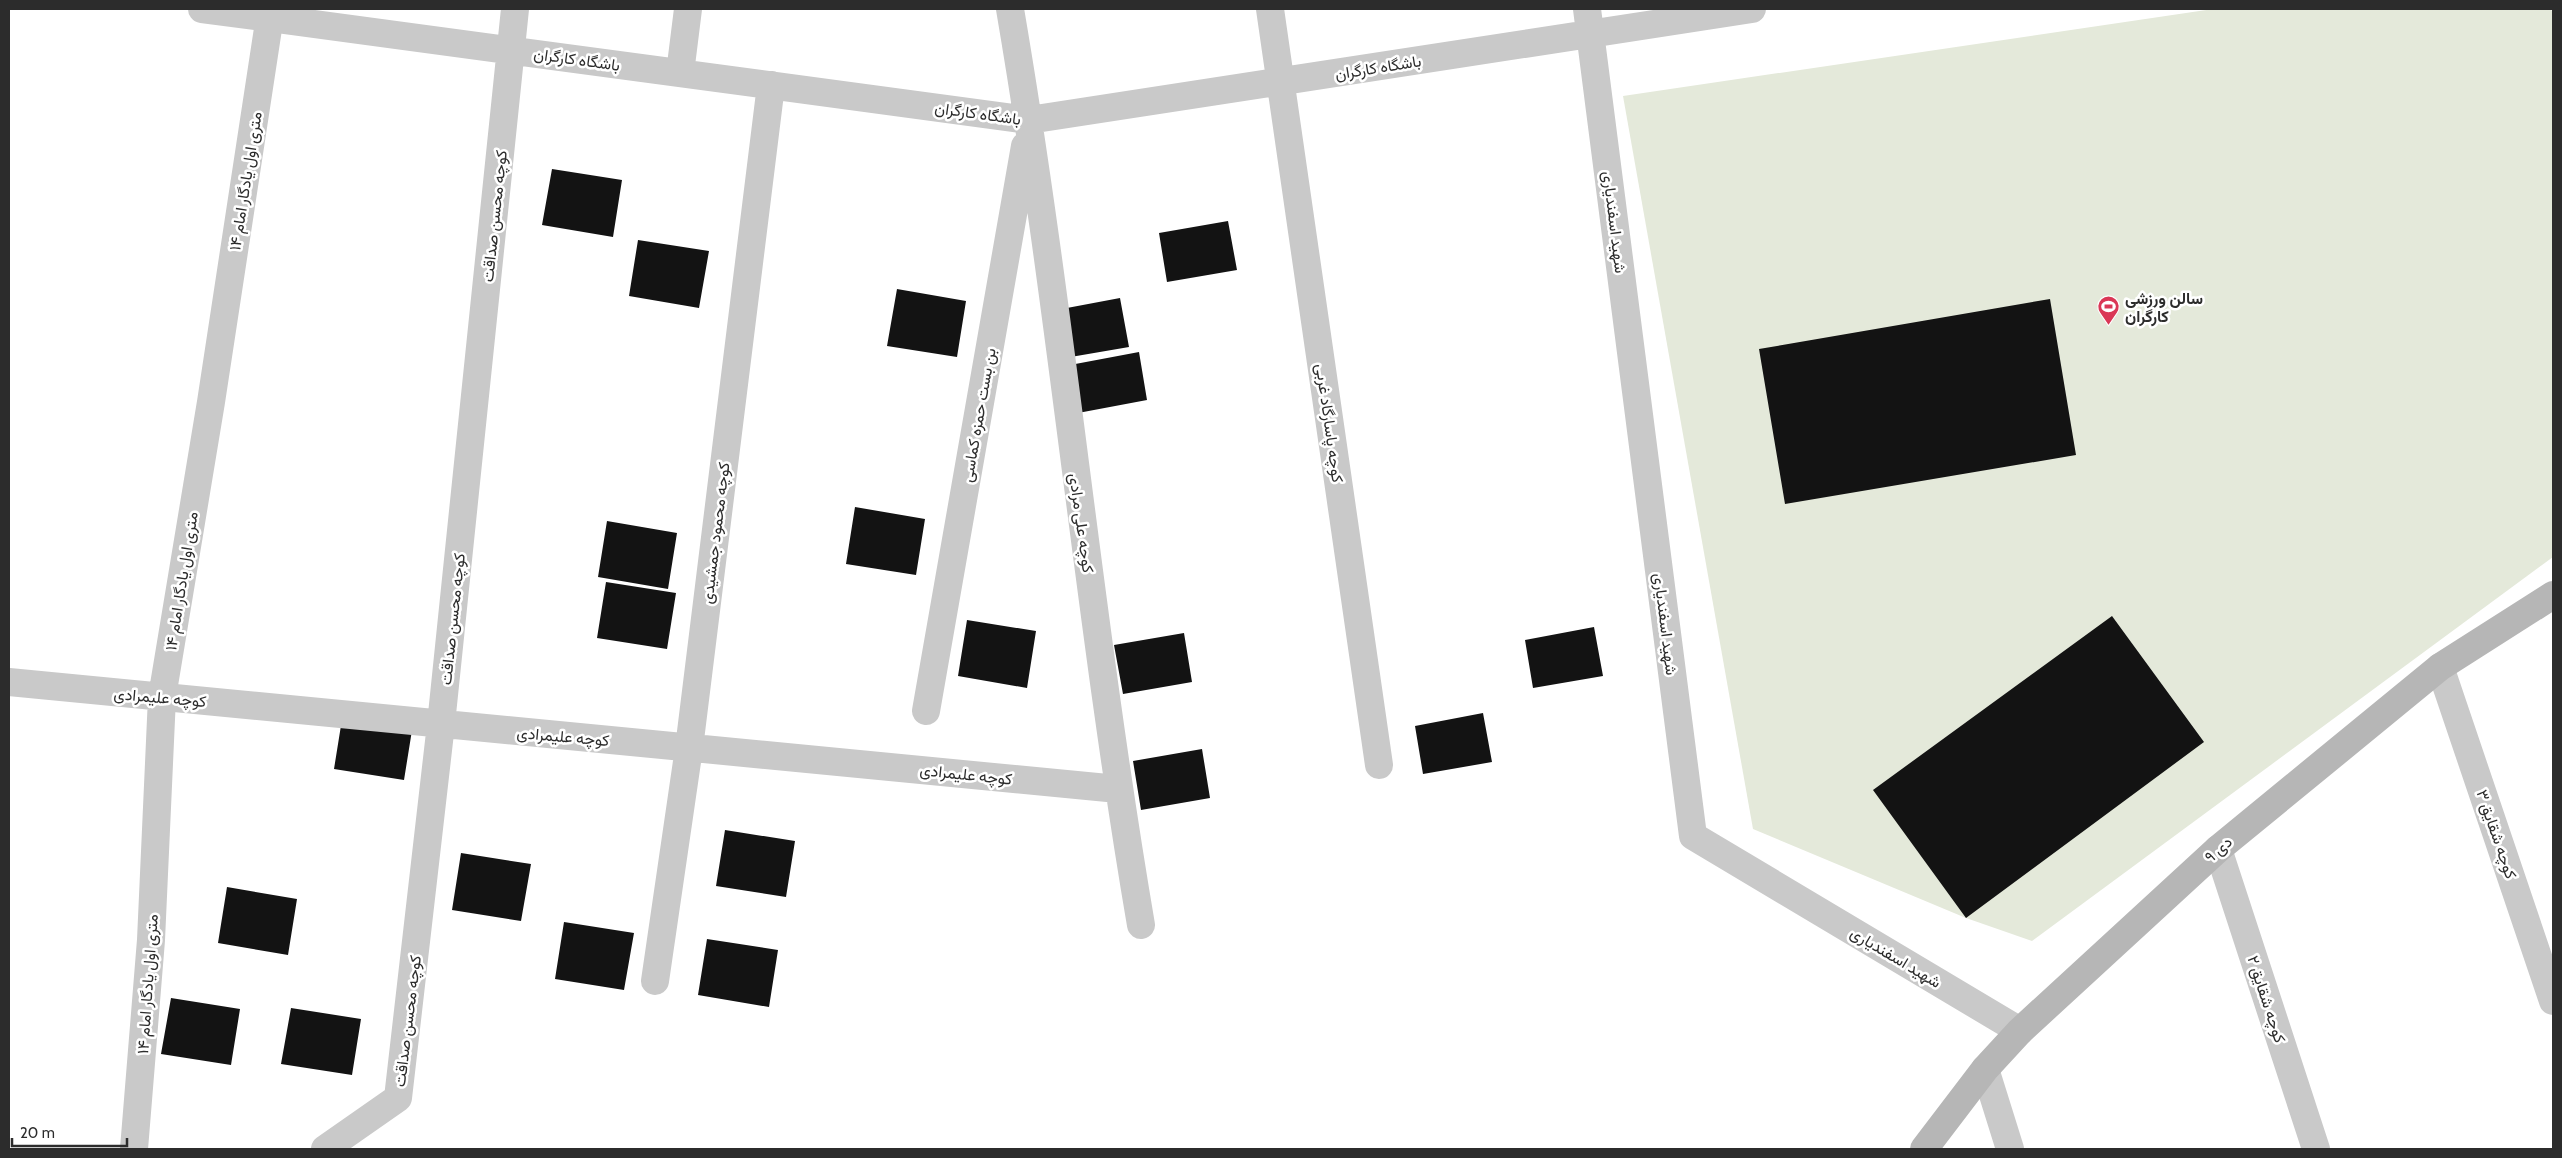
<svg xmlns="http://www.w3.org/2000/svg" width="2562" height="1158" viewBox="0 0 2562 1158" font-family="Cabin,Vazirmatn,sans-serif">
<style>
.green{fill:#e4e9da}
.building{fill:#131313}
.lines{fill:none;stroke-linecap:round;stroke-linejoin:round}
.street{stroke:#c9c9c9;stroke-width:28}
.secondary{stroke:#b6b6b6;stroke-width:28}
.labels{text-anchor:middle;stroke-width:5;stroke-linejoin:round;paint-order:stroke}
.street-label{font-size:16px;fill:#2c2c2c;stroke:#fff}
.poi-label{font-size:16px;font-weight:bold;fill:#2c2c2c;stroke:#fff;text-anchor:start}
</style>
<rect width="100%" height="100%" fill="#fff"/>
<path class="green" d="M 2213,9 L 2550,9 L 2553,12 L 2553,557 L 2032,941 L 1966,918 L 1753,829 L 1623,96 Z"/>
<path class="building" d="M 552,169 L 622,180 L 613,237 L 542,225 Z
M 1228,221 L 1237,270 L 1167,282 L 1159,233 Z
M 638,240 L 709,251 L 699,308 L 629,296 Z
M 897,289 L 966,301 L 957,357 L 887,346 Z
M 1120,298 L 1129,347 L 1059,359 L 1051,311 Z
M 2050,299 L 2076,455 L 1785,504 L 1759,349 Z
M 1139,352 L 1147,400 L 1078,413 L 1070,365 Z
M 855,507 L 925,519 L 916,575 L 846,564 Z
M 607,521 L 677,533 L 668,589 L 598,577 Z
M 606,582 L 676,593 L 667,649 L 597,638 Z
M 2112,616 L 2204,742 L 1966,918 L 1873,790 Z
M 967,620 L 1036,631 L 1027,688 L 958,676 Z
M 1594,627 L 1603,676 L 1533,688 L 1525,640 Z
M 1184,633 L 1192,682 L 1123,694 L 1114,645 Z
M 343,713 L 413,724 L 404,780 L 334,769 Z
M 1483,713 L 1492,762 L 1423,774 L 1415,726 Z
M 1202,749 L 1210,798 L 1141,810 L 1133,761 Z
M 725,830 L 795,841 L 786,897 L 716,886 Z
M 461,853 L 531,864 L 521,921 L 452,910 Z
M 227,887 L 297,899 L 288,955 L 218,943 Z
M 564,922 L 634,933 L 624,990 L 555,979 Z
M 707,939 L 778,950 L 769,1007 L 698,995 Z
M 171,998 L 240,1009 L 231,1065 L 161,1054 Z
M 291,1008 L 361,1019 L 352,1075 L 281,1064 Z"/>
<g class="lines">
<path class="street" d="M 202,9 L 1029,120 L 1752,9
M 1010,9 C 1062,313 1089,621 1141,925
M 1270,9 L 1379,765
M 1587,9 L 1693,836 L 2020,1031
M 680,73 L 688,9
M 2440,667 L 2553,1001
M 9,682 L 1118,789
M 926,711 L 1025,146
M 2218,849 L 2316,1149
M 655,981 L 689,748 L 771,85
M 1985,1069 L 2010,1149
M 134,1149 L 151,940 L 162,697 L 211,402 L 271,9
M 325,1149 L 398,1098 L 441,724 L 515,9"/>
<path class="secondary" d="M 1924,1149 L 1985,1069 L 2020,1031 L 2218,849 L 2440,667 L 2553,595"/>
</g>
<defs>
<symbol id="stadium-pin" viewBox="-11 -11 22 30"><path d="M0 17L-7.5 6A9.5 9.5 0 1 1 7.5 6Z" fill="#da3756" stroke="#fff"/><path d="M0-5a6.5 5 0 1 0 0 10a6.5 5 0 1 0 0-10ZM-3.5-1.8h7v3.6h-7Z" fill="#fff"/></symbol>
</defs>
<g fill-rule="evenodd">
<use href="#stadium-pin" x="2096" y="294" width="25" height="34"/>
</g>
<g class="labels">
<g class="street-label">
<text transform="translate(577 59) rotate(8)" y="6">باشگاه کارگران</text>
<text transform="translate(1378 67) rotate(-9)" y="6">باشگاه کارگران</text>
<text transform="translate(978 113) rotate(8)" y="6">باشگاه کارگران</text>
<text transform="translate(245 181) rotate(-81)" y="6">۱۴ متری اول یادگار امام</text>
<text transform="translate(494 216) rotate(-84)" y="6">کوچه محسن صداقت</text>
<text transform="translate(1615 222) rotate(83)" y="6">شهید اسفندیاری</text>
<text transform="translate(978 415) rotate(-80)" y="6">بن بست حمزه کماسی</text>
<text transform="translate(1330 423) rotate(82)" y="6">کوچه پاسارگاد غربی</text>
<text transform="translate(1082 523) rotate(82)" y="6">کوچه علی مرادی</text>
<text transform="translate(715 533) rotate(-83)" y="6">کوچه محمود جمشیدی</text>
<text transform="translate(181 581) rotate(-81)" y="6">۱۴ متری اول یادگار امام</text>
<text transform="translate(452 619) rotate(-84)" y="6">کوچه محسن صداقت</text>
<text transform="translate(1666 624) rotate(83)" y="6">شهید اسفندیاری</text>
<text transform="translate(160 697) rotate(5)" y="6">کوچه علیمرادی</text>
<text transform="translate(563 736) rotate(5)" y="6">کوچه علیمرادی</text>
<text transform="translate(966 774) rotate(6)" y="6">کوچه علیمرادی</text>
<text transform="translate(2497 834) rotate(71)" y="6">کوچه شقایق ۳</text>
<text transform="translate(2218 849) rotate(-41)" y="6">۹ دی</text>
<text transform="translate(1896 957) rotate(31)" y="6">شهید اسفندیاری</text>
<text transform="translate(147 984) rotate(-86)" y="6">۱۴ متری اول یادگار امام</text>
<text transform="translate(2267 999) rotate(72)" y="6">کوچه شقایق ۲</text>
<text transform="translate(407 1021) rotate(-83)" y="6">کوچه محسن صداقت</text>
</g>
<g class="poi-label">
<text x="2125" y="304">سالن ورزشی<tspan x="2125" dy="18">کارگران</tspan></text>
</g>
</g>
<rect width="2562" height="1158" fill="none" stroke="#2c2c2c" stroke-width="20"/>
<path d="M12 1138v8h115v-8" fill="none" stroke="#2c2c2c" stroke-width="2.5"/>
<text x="20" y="1138" font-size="15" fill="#2c2c2c" stroke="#ffffff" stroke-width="4" paint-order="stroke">20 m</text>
</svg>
